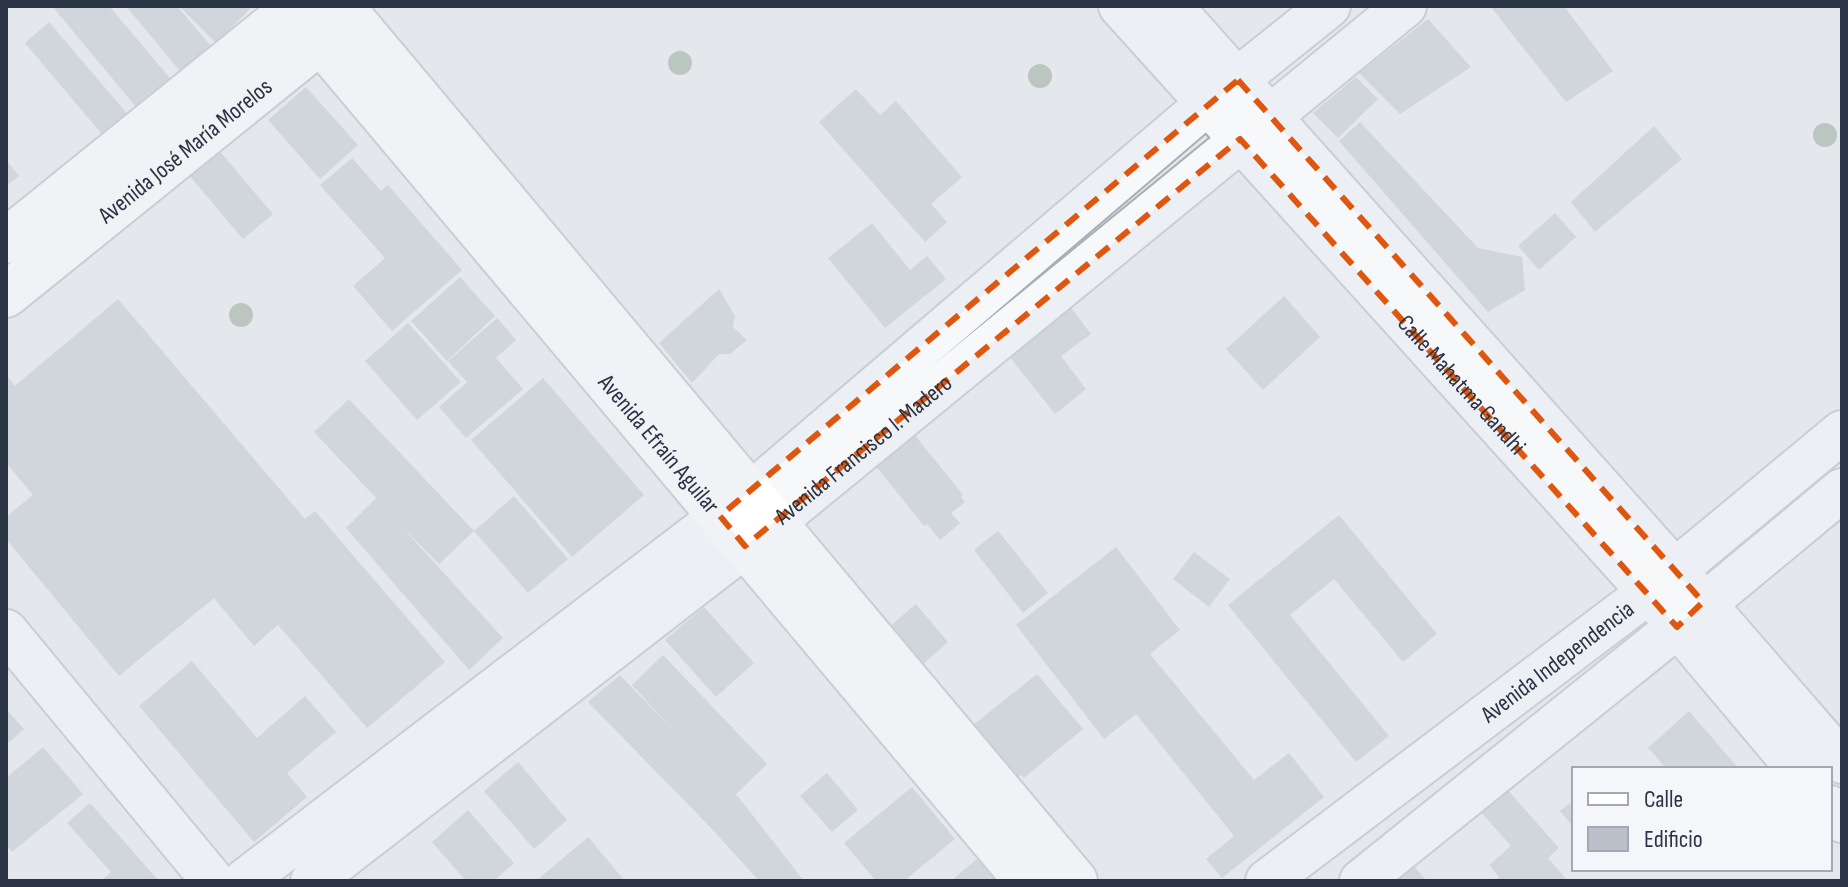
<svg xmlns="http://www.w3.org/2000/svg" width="1848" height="887" viewBox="0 0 1848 887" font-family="'Sofia Sans Condensed',sans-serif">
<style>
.building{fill:#bbc0ca}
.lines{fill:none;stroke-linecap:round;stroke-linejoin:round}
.street-casing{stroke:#a9aeb7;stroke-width:46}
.secondary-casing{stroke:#a9aeb7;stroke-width:48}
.street{stroke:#f7f8fa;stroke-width:42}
.secondary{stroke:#fff;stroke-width:44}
.tree{fill:#899d89}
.marked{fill:none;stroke:#df570f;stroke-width:6;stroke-dasharray:16 10;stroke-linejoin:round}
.labels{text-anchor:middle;stroke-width:6;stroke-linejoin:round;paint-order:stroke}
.street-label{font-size:24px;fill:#2b3445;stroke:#f4f6f9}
</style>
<rect width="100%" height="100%" fill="#e4e7ec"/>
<path class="building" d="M 52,6 L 109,6 L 170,78 L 136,107 Z
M 126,6 L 177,6 L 211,46 L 181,72 Z
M 179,6 L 253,6 L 216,43 Z
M 1490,6 L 1564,6 L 1613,71 L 1566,102 Z
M 1428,19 L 1471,67 L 1400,114 L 1359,73 Z
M 49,22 L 130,117 L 105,138 L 25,43 Z
M 1356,77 L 1378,99 L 1338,138 L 1313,113 Z
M 306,87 L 358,145 L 320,179 L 268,120 Z
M 856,89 L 880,115 L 896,101 L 962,177 L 931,204 L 947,222 L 925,242 L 819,122 Z
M 1360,122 L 1478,248 L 1522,257 L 1525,290 L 1488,312 L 1339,141 Z
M 1654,126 L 1682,159 L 1595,232 L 1571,202 Z
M 218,149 L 273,214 L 243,239 L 188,174 Z
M 352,158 L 381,191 L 388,185 L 462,270 L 392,331 L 353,286 L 385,258 L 320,185 Z
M 6,160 L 19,176 L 6,186 Z
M 1555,213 L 1576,237 L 1539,270 L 1518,246 Z
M 872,223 L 910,270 L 927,256 L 946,279 L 885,328 L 828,258 Z
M 460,277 L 495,316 L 447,361 L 411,321 Z
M 719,289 L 735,316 L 733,327 L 747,340 L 730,354 L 719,354 L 692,383 L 659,343 Z
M 1284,296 L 1320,337 L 1263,390 L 1226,349 Z
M 118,299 L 305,519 L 315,511 L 445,662 L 367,728 L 278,625 L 254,646 L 214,598 L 119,676 L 6,539 L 6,517 L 33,495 L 6,463 L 6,375 L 15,386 Z
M 1066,301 L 1091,334 L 1061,356 L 1086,389 L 1055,414 L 1004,350 Z
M 497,318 L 516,340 L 496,358 L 523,389 L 466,438 L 439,407 L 467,382 L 448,361 Z
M 408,323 L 461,382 L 417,420 L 365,361 Z
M 543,378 L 644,495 L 572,557 L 471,440 Z
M 349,399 L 474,531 L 439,564 L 401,526 L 503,638 L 469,670 L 346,528 L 376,498 L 314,432 Z
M 905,423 L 963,495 L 961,497 L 965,502 L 951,513 L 960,523 L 940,540 L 927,524 L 924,526 L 866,454 Z
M 514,496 L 568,559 L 528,593 L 474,531 Z
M 1339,515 L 1437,634 L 1403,662 L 1334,579 L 1290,615 L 1389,736 L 1356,762 L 1228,605 Z
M 998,531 L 1048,593 L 1023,613 L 974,550 Z
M 1116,547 L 1180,630 L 1150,654 L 1254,780 L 1289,753 L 1324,797 L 1222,878 L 1206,859 L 1234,836 L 1136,714 L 1104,739 L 1016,625 Z
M 1194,552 L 1230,579 L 1209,607 L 1173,579 Z
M 916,604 L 948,642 L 922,665 L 888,628 Z
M 704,607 L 754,663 L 716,697 L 665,640 Z
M 663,655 L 767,764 L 736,794 L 804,881 L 759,881 L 711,828 L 588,702 L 620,675 L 676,733 L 632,685 Z
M 192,661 L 257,738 L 305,696 L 336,732 L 287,773 L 307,797 L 254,842 L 139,706 Z
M 1037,674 L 1083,729 L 1024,778 L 1021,775 L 1016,778 L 973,725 Z
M 6,709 L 24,729 L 6,745 Z
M 1689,711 L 1739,769 L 1667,769 L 1648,748 Z
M 43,747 L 83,794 L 12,852 L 6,845 L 6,778 Z
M 518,762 L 567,820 L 534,849 L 484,791 Z
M 827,773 L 858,810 L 832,832 L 800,796 Z
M 912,787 L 955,839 L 904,881 L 876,881 L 844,843 Z
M 1506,788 L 1559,848 L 1548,858 L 1568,881 L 1494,881 L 1499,877 L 1489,865 L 1511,846 L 1480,811 Z
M 1574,800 L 1574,828 L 1560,811 Z
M 90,803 L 159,881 L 101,881 L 111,872 L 67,823 Z
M 468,810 L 514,863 L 494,881 L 466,881 L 432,842 Z
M 588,837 L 625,881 L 536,881 Z
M 983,854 L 1006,881 L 951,881 Z
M 1407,858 L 1427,881 L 1381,881 Z"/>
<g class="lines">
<defs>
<g id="street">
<path id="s1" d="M 1120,6 L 1649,592 L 1798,769"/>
<path d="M 1171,6 L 1703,602 L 1842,762"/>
<path d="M 6,631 L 213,881"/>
<path d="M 1830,807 L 1842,821"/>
<path d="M 244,881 L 750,494 L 1208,103 L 1329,6"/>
<path id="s2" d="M 312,881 L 745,546 L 1405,6"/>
<path id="s3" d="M 1267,881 L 1649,592 L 1842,432"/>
<path d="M 1361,881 L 1677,627 L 1842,490"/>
</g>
<g id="secondary">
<path id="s4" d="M 291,6 L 1027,881"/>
<path d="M 341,6 L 1075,881"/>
<path d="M 6,241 L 297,6"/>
<path id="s5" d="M 6,295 L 343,23"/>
</g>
</defs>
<use href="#street" class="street-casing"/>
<use href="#secondary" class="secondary-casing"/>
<use href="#street" class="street"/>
<use href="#secondary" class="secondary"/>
</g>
<g class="tree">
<circle cx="680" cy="63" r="12"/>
<circle cx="1040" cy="76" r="12"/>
<circle cx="1825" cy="135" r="12"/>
<circle cx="241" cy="315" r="12"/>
</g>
<path d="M0 0H1848V887H0ZM 1238,80 L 1703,602 L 1677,627 L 1240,139 L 745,546 L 720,516 Z" fill="#e4e7ec" fill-opacity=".55" fill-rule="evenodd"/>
<path class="marked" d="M 1238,80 L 1703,602 L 1677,627 L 1240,139 L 745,546 L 720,516 Z"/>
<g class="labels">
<g class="street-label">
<text dy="8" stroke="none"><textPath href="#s5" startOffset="230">Avenida José María Morelos</textPath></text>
<text dy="8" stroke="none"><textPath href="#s1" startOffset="510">Calle Mahatma Gandhi</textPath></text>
<text dy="8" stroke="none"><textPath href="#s4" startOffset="572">Avenida Efraín Aguilar</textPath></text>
<text dy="8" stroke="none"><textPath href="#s2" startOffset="700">Avenida Francisco I. Madero</textPath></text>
<text dy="8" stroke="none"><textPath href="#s3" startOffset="364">Avenida Independencia</textPath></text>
</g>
</g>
<rect width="1848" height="887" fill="none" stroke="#2b3445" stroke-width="16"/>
<rect x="1572" y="767" width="260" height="104" fill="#f4f6f9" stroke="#a4a8b1" stroke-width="2"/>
<rect x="1588" y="793" width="40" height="12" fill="#ffffff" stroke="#a4a8b1" stroke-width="2"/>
<text x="1644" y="807" font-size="24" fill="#2b3445">Calle</text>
<rect x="1588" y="827" width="40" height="24" fill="#bbc0ca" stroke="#a4a8b1" stroke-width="2"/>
<text x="1644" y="847" font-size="24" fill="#2b3445">Edificio</text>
</svg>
